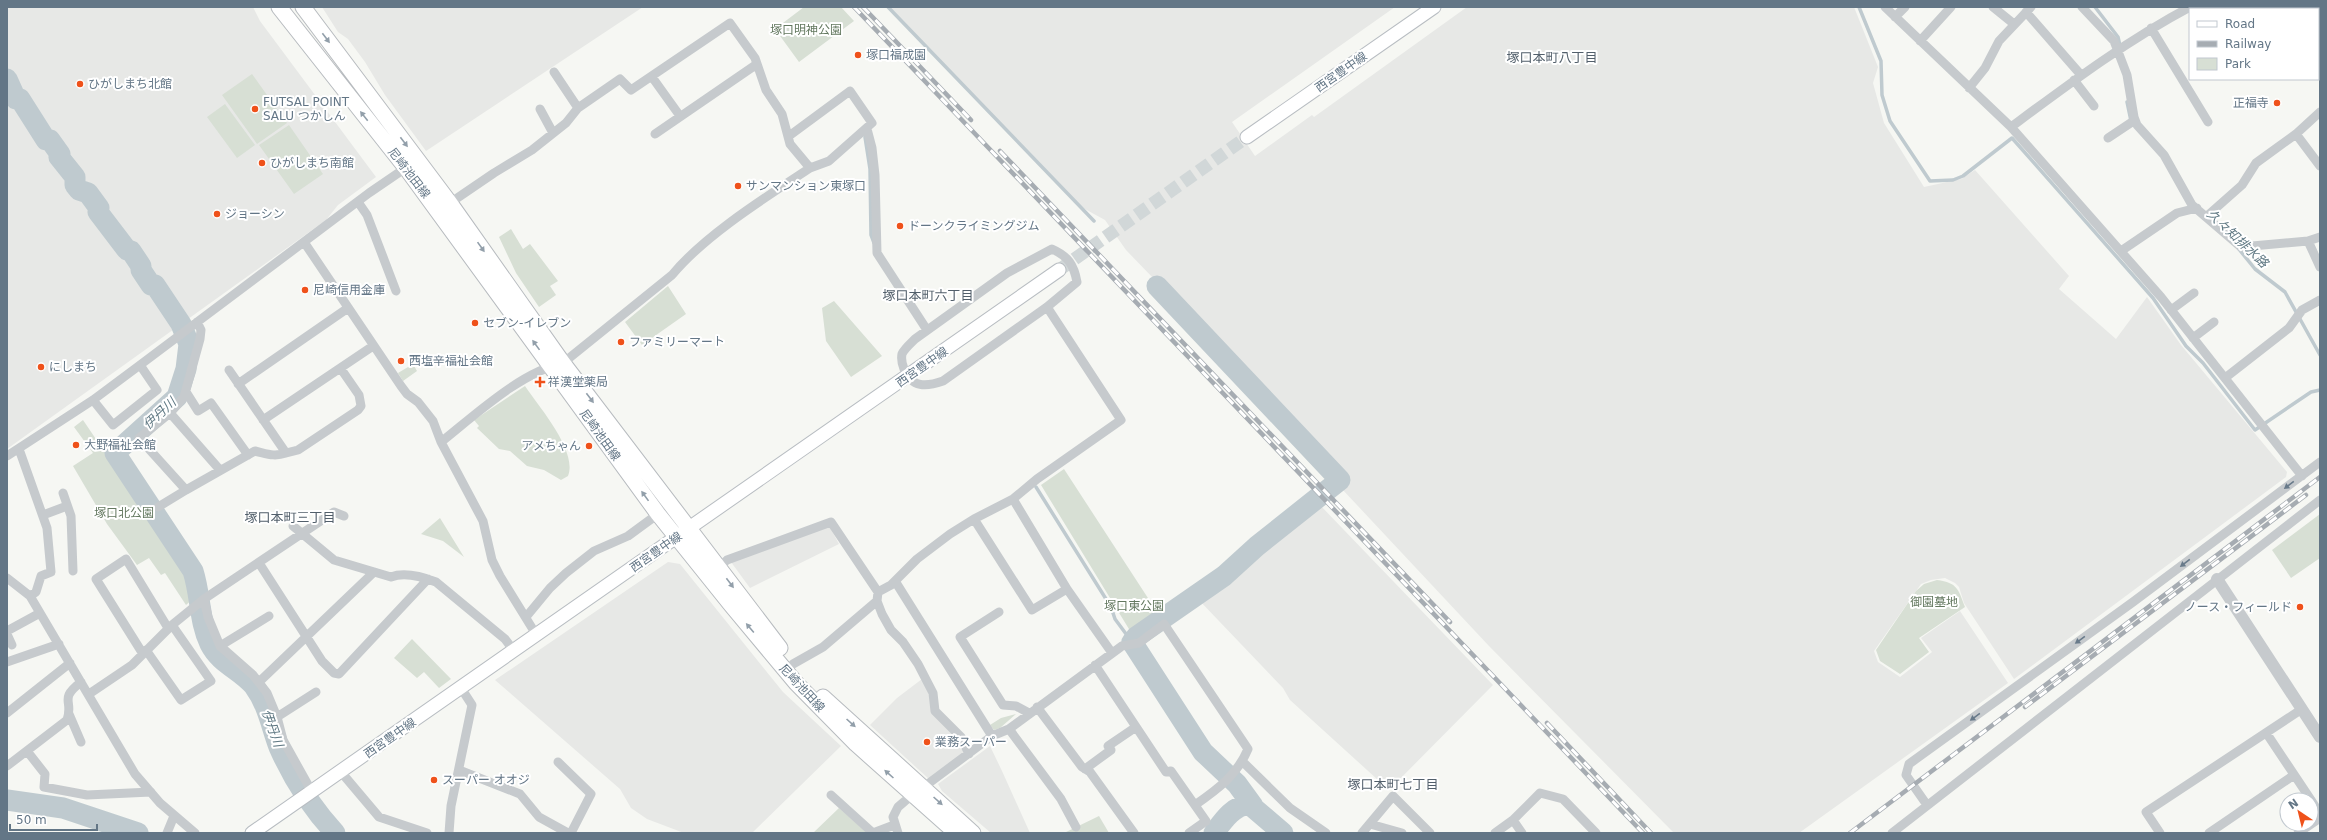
<svg xmlns="http://www.w3.org/2000/svg" width="2327" height="840" viewBox="0 0 2327 840" font-family="'DejaVu Sans','Noto Sans JP',sans-serif">
<style>
.built{fill:#e7e8e6}
.green{fill:#d7dfd4}
.lines{fill:none;stroke-linecap:round;stroke-linejoin:round}
.stream{stroke:#bfcacf;stroke-width:3.5}
.river{stroke:#bfcacf;stroke-width:21}
.secondary-tunnel{stroke:#d1d7d8;stroke-width:13;stroke-dasharray:13 6;stroke-linecap:butt}
.secondary-casing{stroke:#b8bdc2;stroke-width:15}
.primary-casing{stroke:#b7bbbf;stroke-width:17}
.minor{stroke:#c6cacd;stroke-width:9}
.tertiary{stroke:#c6cacd;stroke-width:12}
.secondary{stroke:#fff;stroke-width:13}
.primary{stroke:#fff;stroke-width:15}
.rail-casing{stroke:#a6acb2;stroke-width:4.5}
.rail{stroke:#fff;stroke-width:3;stroke-dasharray:9;stroke-linecap:butt}
.oneway{fill:#929faa}
.oneway2{fill:#687a8a}
.poi-dot{fill:#ef511a;stroke:#fff;stroke-width:1.5}
.labels{text-anchor:middle;stroke-width:4;stroke-linejoin:round;paint-order:stroke}
.park-label{font-size:12px;fill:#63785f;stroke:#fff}
.poi-label{font-size:12px;fill:#637686;stroke:#fff;text-anchor:start}
.street-label{font-size:12px;fill:#637686;stroke:#fff}
.neighbourhood-label{font-size:13px;fill:#525f6b;stroke:#fff}
.water-label{font-size:13px;font-style:italic;fill:#5f7883;stroke:#fff}
</style>
<rect width="100%" height="100%" fill="#f6f7f3"/>
<path class="built" d="M 7,7 L 253,7 L 260,21 L 376,177 L 338,205 L 326,220 L 7,449 Z
M 322,7 L 643,7 L 426,151 L 385,95 L 365,62 L 348,39 L 338,32 Z
M 889,7 L 1395,7 L 1232,122 L 1255,156 L 1312,115 L 1314,117 L 1467,7 L 1854,7 L 1878,67 L 1873,83 L 1884,123 L 1924,187 L 1961,179 L 1975,170 L 2069,276 L 2059,289 L 2116,339 L 2147,297 L 2181,345 L 2287,472 L 2286,477 L 2014,679 L 1964,603 L 1959,587 L 1955,583 L 1945,578 L 1931,580 L 1921,584 L 1874,651 L 1878,662 L 1900,677 L 1932,652 L 1921,638 L 1960,611 L 2008,683 L 1799,833 L 1674,833 L 1489,646 L 1342,489 L 1341,486 L 1345,477 L 1126,250 L 1105,220 L 1083,208 Z
M 1319,504 L 1493,685 L 1389,790 L 1290,700 L 1283,688 L 1197,598 L 1226,578 L 1268,541 L 1314,505 Z
M 828,524 L 839,544 L 750,588 L 731,562 Z
M 668,562 L 680,564 L 783,692 L 841,746 L 752,833 L 684,833 L 647,819 L 631,808 L 620,789 L 495,680 Z
M 922,679 L 927,686 L 930,699 L 967,753 L 930,780 L 870,725 L 897,698 Z
M 990,746 L 1002,771 L 1030,833 L 991,833 L 942,791 L 938,784 Z"/>
<path class="green" d="M 804,7 L 841,7 L 854,21 L 799,62 L 775,29 Z
M 2221,7 L 2273,7 L 2274,9 L 2223,9 Z
M 252,74 L 287,123 L 257,144 L 222,95 Z
M 225,104 L 255,145 L 237,158 L 207,117 Z
M 289,125 L 323,174 L 294,194 L 259,145 Z
M 511,229 L 523,249 L 530,244 L 558,281 L 550,286 L 556,295 L 539,307 L 516,273 L 499,237 Z
M 668,286 L 686,314 L 642,345 L 625,322 Z
M 834,301 L 882,356 L 851,377 L 826,341 L 822,308 Z
M 413,364 L 417,371 L 403,381 L 398,373 Z
M 525,386 C 539,407 578,451 568,476 L 561,480 L 544,470 L 527,466 L 510,451 L 499,449 L 477,428 L 479,426 L 474,420 Z
M 83,420 L 194,584 L 195,597 L 186,605 L 165,573 L 161,575 L 149,558 L 137,565 L 107,524 L 73,466 L 93,453 L 74,427 Z
M 1064,469 L 1159,615 L 1132,634 L 1041,485 Z
M 2320,514 L 2320,558 L 2291,578 L 2272,550 Z
M 440,518 L 464,557 L 443,541 L 421,534 Z
M 1937,580 C 1958,583 1958,589 1965,607 L 1919,638 L 1929,652 L 1900,674 L 1880,661 L 1876,650 L 1916,591 L 1924,584 Z
M 412,639 L 451,679 L 439,688 L 424,672 L 417,678 L 394,658 Z
M 1016,714 L 1000,728 L 994,730 L 990,725 L 1001,718 Z
M 839,808 L 867,833 L 813,833 Z
M 1099,816 L 1109,833 L 1064,833 Z"/>
<g class="lines">
<path class="stream" d="M 888,7 L 1094,221
M 1859,7 L 1881,61 L 1882,95 L 1890,121 L 1930,181 L 1953,180 L 1963,176 L 2012,138 L 2153,298 L 2186,346 L 2203,363 L 2255,430 L 2311,392 L 2320,390
M 2095,7 L 2118,37 L 2120,46
M 2127,102 L 2131,121
M 865,137 L 870,169 L 871,235 L 874,243
M 2238,248 L 2255,269 L 2285,292 L 2320,355
M 1036,487 L 1111,607 L 1115,619 L 1132,642"/>
<path class="river" d="M 7,79 L 16,99 L 20,99 L 46,140 L 50,140 L 60,154 L 59,157 L 75,177 L 75,185 L 79,190 L 88,193 L 99,208 L 98,212 L 127,250 L 131,251 L 141,266 L 141,270 L 151,285 L 155,285 L 181,324 L 189,344 L 186,369 L 177,397 L 115,453 L 193,571 C 201,596 199,621 210,644 C 220,664 241,670 254,686 C 268,705 271,726 279,747 C 293,779 312,808 335,833
M 1157,286 L 1340,480 L 1257,546 L 1224,576 L 1136,637 L 1132,642 L 1203,752 L 1237,784 L 1253,806
M 7,800 L 63,808 L 138,833
M 1214,833 C 1223,821 1233,806 1249,804 L 1283,833"/>
<path class="secondary-tunnel" d="M 1059,270 L 1247,137"/>
<defs>
<path id="secondary" d="M 1247,137 L 1434,7
M 252,833 L 1059,270"/>
<path id="primary" d="M 279,7 L 406,168 L 658,514 L 731,605 L 796,683 L 856,744 L 956,833
M 303,7 L 450,203 L 563,363 L 780,648
M 823,697 L 973,833"/>
</defs>
<use href="#secondary" class="secondary-casing"/>
<use href="#primary" class="primary-casing"/>
<path class="minor" d="M 1885,7 L 2011,127 L 2161,297 L 2302,476
M 1993,7 L 2014,24
M 2082,7 L 2114,41 L 2127,75 L 2134,117 L 2137,125 L 2164,155 L 2192,205 L 2241,247 L 2308,241 L 2320,237
M 2026,12 L 2081,75
M 1895,17 L 1905,7
M 2151,28 L 2208,122
M 1920,41 L 1951,7
M 554,72 L 578,108
M 652,77 L 680,116
M 2074,80 L 2094,106
M 1969,88 L 1985,68 L 1999,41 L 2031,7
M 540,109 L 553,133
M 2011,127 C 2069,84 2126,41 2190,7
M 867,129 L 872,148 L 875,175 L 877,253 L 927,330
M 655,134 L 757,64
M 2296,134 L 2320,166
M 2108,138 L 2135,120
M 358,202 L 367,215 L 396,291
M 447,205 L 494,173 L 532,150 L 566,123 L 578,108 L 620,79 L 631,90 L 730,23 L 755,58 L 766,90 L 782,114 L 790,144 L 810,168
M 2207,216 L 2242,185 L 2256,163 L 2296,134 L 2320,112
M 2308,241 L 2320,267
M 304,242 L 401,386 L 407,394 L 418,402 L 433,421 L 441,442 L 483,521 L 492,560 L 500,576 L 537,636
M 1052,249 C 1068,256 1074,265 1077,282 L 1047,307 L 943,381 C 926,387 912,388 904,369 C 902,364 901,359 902,354 C 904,349 911,343 915,339 L 1007,273 Z
M 2121,251 L 2177,213 L 2197,208
M 2171,310 L 2194,293
M 197,322 L 201,330 L 200,339 L 184,397 L 170,413 L 139,438 L 186,490 L 255,451 C 268,454 274,457 286,453
M 2193,338 L 2214,322
M 229,370 L 286,453 L 298,450 L 358,410 L 361,406 L 359,395 L 341,369
M 2225,378 L 2289,328 L 2302,310 L 2320,300
M 238,384 L 348,308
M 186,392 L 198,411 L 211,403 L 248,455
M 93,400 L 113,425 L 157,390 L 140,365
M 170,413 L 220,470
M 263,420 L 373,346
M 441,442 C 475,415 521,372 563,363 L 672,275 C 705,235 766,197 810,168 L 829,161 L 872,123 L 850,91 L 789,136
M 19,449 L 47,528 L 51,572 L 41,576 L 36,592 L 30,596
M 7,456 L 93,400 L 140,365 L 369,193 L 410,165
M 63,493 L 71,516 L 73,571
M 1013,499 L 1067,589 L 1112,653
M 158,507 L 186,490
M 43,515 L 67,506
M 974,519 L 1032,610 L 1067,589
M 293,526 L 334,560 L 391,577 C 404,572 423,577 436,582 L 505,639 L 514,651
M 259,563 L 322,661 L 334,673 L 339,674 L 428,579
M 718,568 L 727,560 L 831,522 L 878,592
M 7,578 L 30,596 L 135,774 L 160,803 L 195,833
M 895,581 L 992,736
M 999,612 L 960,637 L 1003,705 L 1016,706 L 1029,713
M 526,617 L 550,588 L 566,573 L 594,551 L 628,536 L 658,514
M 172,625 L 204,599
M 7,631 L 40,613
M 7,634 L 12,645
M 220,646 L 269,616
M 143,654 L 96,579 L 126,559 L 168,628
M 7,662 L 59,644
M 793,664 L 823,647 L 877,601
M 1095,665 L 1166,772 L 1171,771 L 1206,821 L 1189,833
M 259,682 L 374,572
M 89,694 L 132,665 L 172,625 L 211,681 L 181,700 L 146,650
M 1037,707 L 1082,767 L 1090,772 L 1134,833
M 7,713 L 70,663
M 69,714 L 81,742
M 277,717 L 316,692
M 1009,729 L 1061,799 L 1076,827
M 2267,734 L 2311,800
M 27,751 L 45,774 L 44,787 L 87,795 L 151,792
M 969,754 L 961,737 L 935,711 L 933,693 L 918,664 L 903,642 L 891,630 L 882,614 L 877,601 L 878,592 L 891,585 L 917,559 L 950,534 L 974,519 L 1013,499 L 1037,479 L 1121,420 L 1047,307
M 558,762 L 591,794 L 571,833
M 1243,762 L 1290,808 L 1326,833
M 7,766 L 67,720 C 74,700 58,700 81,682
M 1085,769 L 1111,750 L 1108,746 L 1136,727
M 459,770 L 520,794 L 539,817 L 568,833
M 341,772 L 379,817 L 427,833
M 312,792 L 283,740 L 277,717 L 267,693 L 253,675 L 220,646 L 208,617 L 204,599 L 334,512 L 344,516
M 831,795 L 873,833 L 894,825
M 2311,800 L 2320,814
M 1927,805 L 1906,775 L 1909,764 L 2133,602 L 2320,462
M 1513,820 L 1522,833
M 1370,824 L 1402,833
M 167,833 L 174,816
M 449,833 L 451,806 L 472,705 L 461,688
M 898,833 L 893,817 L 898,807 L 905,801 L 992,736 L 1009,729 L 1122,646 L 1139,643 L 1164,624 L 1248,749 C 1237,775 1218,789 1195,805
M 1362,833 L 1393,796 L 1430,833
M 1495,833 L 1513,820 L 1540,793 L 1563,799 L 1596,833
M 1892,833 L 2320,500
M 2160,833 L 2146,812 L 2302,709
M 2209,833 L 2294,775
M 2298,833 L 2320,818"/>
<path class="tertiary" d="M 2217,579 L 2320,737"/>
<use href="#secondary" class="secondary"/>
<use href="#primary" class="primary"/>
<defs>
<path id="rail" d="M 854,7 L 1643,833
M 863,7 L 971,120
M 1000,151 L 1450,622
M 2025,707 L 2306,495
M 1547,723 L 1651,833
M 1850,833 L 2320,477"/>
</defs>
<use href="#rail" class="rail-casing"/>
<use href="#rail" class="rail"/>
</g>
<defs><path id="oneway-solid" d="M-6-.8H1V-3.2L6.5 0L1 3.2V.8H-6Z"/></defs>
<g class="oneway">
<use href="#oneway-solid" transform="translate(326 38) rotate(53)"/>
<use href="#oneway-solid" transform="translate(364 116) rotate(-128)"/>
<use href="#oneway-solid" transform="translate(404 142) rotate(53)"/>
<use href="#oneway-solid" transform="translate(481 247) rotate(55)"/>
<use href="#oneway-solid" transform="translate(536 345) rotate(-126)"/>
<use href="#oneway-solid" transform="translate(590 398) rotate(53)"/>
<use href="#oneway-solid" transform="translate(645 496) rotate(-126)"/>
<use href="#oneway-solid" transform="translate(730 583) rotate(53)"/>
<use href="#oneway-solid" transform="translate(750 628) rotate(-130)"/>
<use href="#oneway-solid" transform="translate(851 723) rotate(42)"/>
<use href="#oneway-solid" transform="translate(889 774) rotate(-138)"/>
<use href="#oneway-solid" transform="translate(938 801) rotate(42)"/>
</g>
<g class="oneway2">
<use href="#oneway-solid" transform="translate(2289 485) rotate(143)"/>
<use href="#oneway-solid" transform="translate(2185 563) rotate(143)"/>
<use href="#oneway-solid" transform="translate(2080 640) rotate(144)"/>
<use href="#oneway-solid" transform="translate(1975 717) rotate(144)"/>
</g>
<g class="poi-dot">
<circle cx="858" cy="55" r="4"/>
<circle cx="80" cy="84" r="4"/>
<circle cx="2277" cy="103" r="4"/>
<circle cx="255" cy="109" r="4"/>
<circle cx="262" cy="163" r="4"/>
<circle cx="738" cy="186" r="4"/>
<circle cx="217" cy="214" r="4"/>
<circle cx="900" cy="226" r="4"/>
<circle cx="305" cy="290" r="4"/>
<circle cx="475" cy="323" r="4"/>
<circle cx="621" cy="342" r="4"/>
<circle cx="401" cy="361" r="4"/>
<circle cx="41" cy="367" r="4"/>
<path d="M538 376h4v4h4v4h-4v4h-4v-4h-4v-4h4z"/>
<circle cx="76" cy="445" r="4"/>
<circle cx="589" cy="446" r="4"/>
<circle cx="2300" cy="607" r="4"/>
<circle cx="927" cy="742" r="4"/>
<circle cx="434" cy="780" r="4"/>
</g>
<g class="labels">
<g class="park-label">
<text x="806" y="34">塚口明神公園</text>
<text x="124" y="517">塚口北公園</text>
<text x="1934" y="606">御園墓地</text>
<text x="1134" y="610">塚口東公園</text>
</g>
<g class="poi-label">
<text x="866" y="59">塚口福成園</text>
<text x="88" y="88">ひがしまち北館</text>
<text x="263" y="106">FUTSAL POINT<tspan x="263" dy="14">SALU つかしん</tspan></text>
<text x="2269" y="107" text-anchor="end">正福寺</text>
<text x="270" y="167">ひがしまち南館</text>
<text x="746" y="190">サンマンション東塚口</text>
<text x="225" y="218">ジョーシン</text>
<text x="908" y="230">ドーンクライミングジム</text>
<text x="313" y="294">尼崎信用金庫</text>
<text x="483" y="327">セブン-イレブン</text>
<text x="629" y="346">ファミリーマート</text>
<text x="409" y="365">西塩辛福祉会館</text>
<text x="49" y="371">にしまち</text>
<text x="548" y="386">祥漢堂薬局</text>
<text x="84" y="449">大野福祉会館</text>
<text x="581" y="450" text-anchor="end">アメちゃん</text>
<text x="2292" y="611" text-anchor="end">ノース・フィールド</text>
<text x="935" y="746">業務スーパー</text>
<text x="442" y="784">スーパー オオジ</text>
</g>
<g class="street-label">
<text transform="translate(1341 72) rotate(-35)" y="4">西宮豊中線</text>
<text transform="translate(409 173) rotate(52)" y="4">尼崎池田線</text>
<text transform="translate(922 367) rotate(-35)" y="4">西宮豊中線</text>
<text transform="translate(600 435) rotate(54)" y="4">尼崎池田線</text>
<text transform="translate(656 552) rotate(-35)" y="4">西宮豊中線</text>
<text transform="translate(802 688) rotate(47)" y="4">尼崎池田線</text>
<text transform="translate(390 738) rotate(-35)" y="4">西宮豊中線</text>
</g>
<g class="neighbourhood-label">
<text x="1552" y="62">塚口本町八丁目</text>
<text x="928" y="300">塚口本町六丁目</text>
<text x="290" y="522">塚口本町三丁目</text>
<text x="1393" y="789">塚口本町七丁目</text>
</g>
<g class="water-label">
<text transform="translate(2238 238) rotate(43)" y="5">久々知排水路</text>
<text transform="translate(159 413) rotate(-43)" y="5">伊丹川</text>
<text transform="translate(273 728) rotate(70)" y="5">伊丹川</text>
</g>
</g>
<rect width="2327" height="840" fill="none" stroke="#637686" stroke-width="16"/>
<rect x="2189" y="8" width="130" height="72" fill="#ffffff" stroke="#c1c8cf"/>
<rect x="2197" y="21" width="20" height="6" fill="#ffffff" stroke="#c1c8cf"/>
<text x="2225" y="28" font-size="12" fill="#637686">Road</text>
<rect x="2197" y="41" width="20" height="6" fill="#a6acb2" stroke="#c1c8cf"/>
<text x="2225" y="48" font-size="12" fill="#637686">Railway</text>
<rect x="2197" y="58" width="20" height="12" fill="#d7dfd4" stroke="#c1c8cf"/>
<text x="2225" y="68" font-size="12" fill="#637686">Park</text>
<g transform="translate(2299 812) rotate(325)"><circle r="19" fill="#ffffff" stroke="#c1c8cf"/>
<path d="M0-3L7 15L0 10L-7 15Z" fill="#ef511a"/>
<text y="-6" font-size="11" font-weight="bold" text-anchor="middle" fill="#637686">N</text>
</g>
<path d="M10 824v6h87v-6" fill="none" stroke="#637686" stroke-width="2"/>
<text x="16" y="824" font-size="12" fill="#637686" stroke="#ffffff" stroke-width="3" paint-order="stroke">50 m</text>
</svg>
